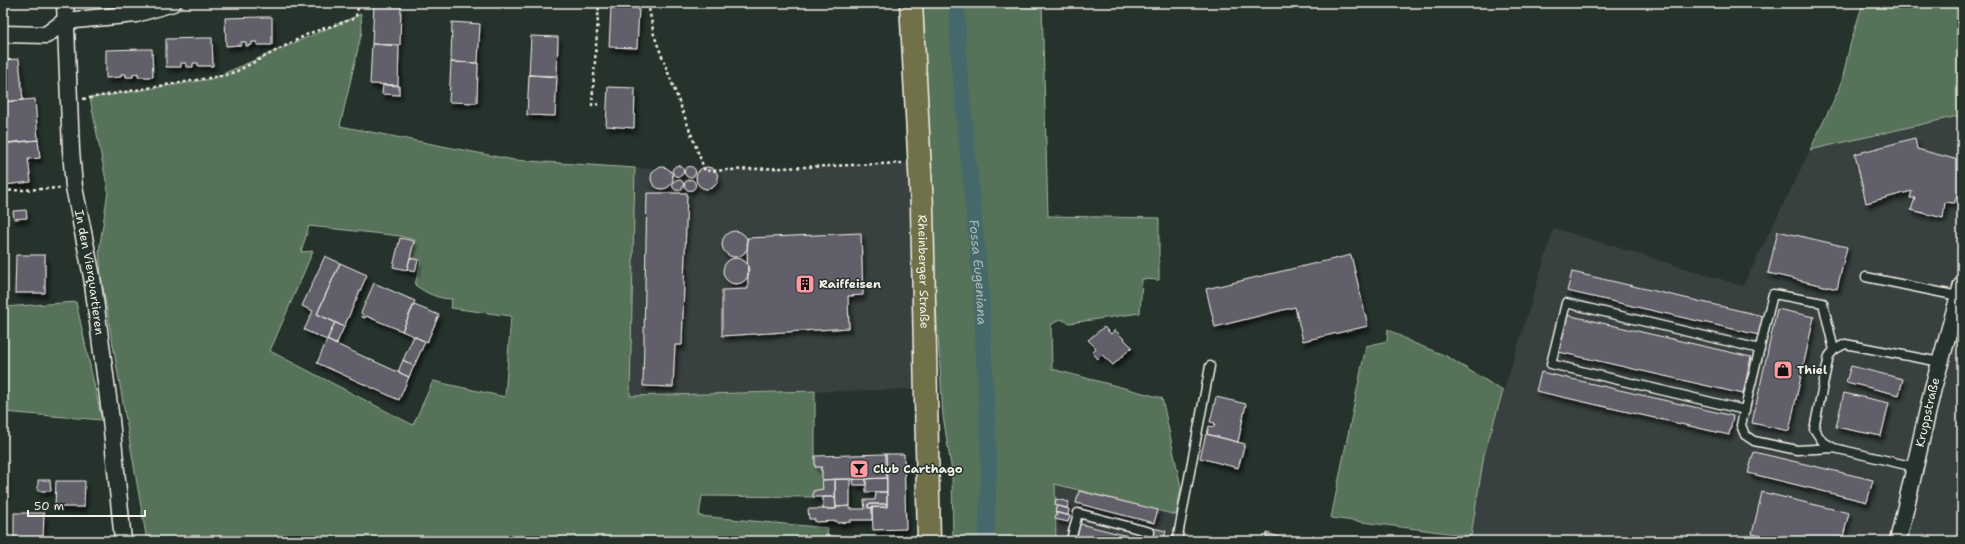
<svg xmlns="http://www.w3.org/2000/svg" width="1965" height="544" viewBox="0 0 1965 544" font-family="'Shantell Sans',sans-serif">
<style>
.built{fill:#37403f}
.green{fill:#57735a;stroke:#a6b2a1;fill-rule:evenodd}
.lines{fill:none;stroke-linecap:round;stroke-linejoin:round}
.canal{stroke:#45686a;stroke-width:16}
.building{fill:#605e6a;stroke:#f4f1e8;filter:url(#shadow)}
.service-casing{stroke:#f4f1e8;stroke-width:11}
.minor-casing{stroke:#f4f1e8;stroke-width:19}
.primary-casing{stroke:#f4f1e8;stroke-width:25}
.path{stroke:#f4f1e8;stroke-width:2.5;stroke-dasharray:3 3;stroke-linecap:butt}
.service{stroke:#26332d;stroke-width:8}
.minor{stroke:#26332d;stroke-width:16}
.primary{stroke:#70704a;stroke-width:22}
.labels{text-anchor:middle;stroke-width:3;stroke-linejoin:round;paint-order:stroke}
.street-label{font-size:12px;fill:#f4f1e8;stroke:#26332d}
.poi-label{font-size:12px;font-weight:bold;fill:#f4f1e8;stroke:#26332d;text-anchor:start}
.water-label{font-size:13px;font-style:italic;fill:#aebab6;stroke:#26332d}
</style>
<defs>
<filter id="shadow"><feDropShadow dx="2.5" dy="4.5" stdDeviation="2" flood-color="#0009"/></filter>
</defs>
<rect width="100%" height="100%" fill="#26332d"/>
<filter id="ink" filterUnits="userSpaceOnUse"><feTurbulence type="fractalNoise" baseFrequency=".025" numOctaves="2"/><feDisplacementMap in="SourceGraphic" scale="8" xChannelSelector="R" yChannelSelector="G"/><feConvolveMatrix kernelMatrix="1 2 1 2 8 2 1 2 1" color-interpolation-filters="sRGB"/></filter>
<g filter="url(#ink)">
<path class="built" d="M 1962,115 L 1962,541 L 1470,541 L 1484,455 L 1554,228 L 1743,286 L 1810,150 Z
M 920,162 L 925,389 L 630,396 L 635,168 L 705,171 Z
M 1054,484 L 1176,515 L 1171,541 L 1056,541 Z"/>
<path class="green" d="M 917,3 L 1042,3 L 1048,216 L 1159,218 L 1159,280 L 1142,279 L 1140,313 L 1070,323 L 1060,319 L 1051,325 L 1052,369 L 1162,398 L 1181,487 L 1176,515 L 1055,484 L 1056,541 L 953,541 L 952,472 L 943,416 Z
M 1863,3 L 1962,3 L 1962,115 L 1810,150 L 1841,85 L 1850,45 Z
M 361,14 L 362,31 L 340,126 L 514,160 L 635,168 L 630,396 L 815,391 L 815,467 L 822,467 L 820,470 L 822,470 L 823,489 L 813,497 L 702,496 L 699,516 L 828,528 L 827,535 L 862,541 L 147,541 L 101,276 L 99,251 L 108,191 L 90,98 L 211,79 ZM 309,226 L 400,236 L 415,240 L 411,257 L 421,260 L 415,285 C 426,293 438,299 452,299 L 451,308 L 511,316 L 505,397 L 433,381 L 413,425 L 270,351 L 313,251 L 301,252 Z
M 76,302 L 102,420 L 3,412 L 3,307 Z
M 1388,329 L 1411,342 L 1446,356 L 1503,391 L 1484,455 L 1471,536 L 1331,518 L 1366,346 L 1387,341 Z"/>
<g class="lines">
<path class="canal" id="s1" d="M 957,3 L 959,63 L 981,288 L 989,470 L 986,541"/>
</g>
<path class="building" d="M 374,5 L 401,6 L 400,45 L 372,44 Z
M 611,7 L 639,8 L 637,48 L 609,47 Z
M 263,17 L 272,17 L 272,45 L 257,45 L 257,42 L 252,42 L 252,45 L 246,46 L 246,42 L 241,42 L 241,45 L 226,46 L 225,18 Z
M 452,22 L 480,24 L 478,63 L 451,62 Z
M 531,36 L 558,37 L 557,76 L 529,75 Z
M 203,38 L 212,38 L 213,66 L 198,66 L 198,63 L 193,63 L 193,67 L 186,67 L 186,63 L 181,63 L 181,67 L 166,67 L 166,39 Z
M 372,44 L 399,46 L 398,85 L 370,84 Z
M 143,49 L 152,49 L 153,77 L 138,77 L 138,73 L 133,74 L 133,77 L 126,77 L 126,74 L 121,74 L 121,77 L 106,78 L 106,50 Z
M 19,59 L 23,100 L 3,102 L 3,60 Z
M 451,62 L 478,63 L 477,103 L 449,102 Z
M 529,75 L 557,77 L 555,116 L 527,115 Z
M 383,85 L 399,86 L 399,95 L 382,94 Z
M 608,87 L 635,88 L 634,128 L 606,126 Z
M 35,99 L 38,140 L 3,143 L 3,102 Z
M 1915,138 L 1917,149 L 1962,161 L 1962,186 L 1954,203 L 1945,202 L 1943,218 L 1911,210 L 1915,198 L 1910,198 L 1912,191 L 1866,203 L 1855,154 Z
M 38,140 L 40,158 L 28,159 L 31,182 L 4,185 L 3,144 Z
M672.5 171a5.5 5.5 0 1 1 11 0a5.5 5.5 0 1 1-11 0Z
M684.5 172a5.5 5.5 0 1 1 11 0a5.5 5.5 0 1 1-11 0Z
M651 178a11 11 0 1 1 22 0a11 11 0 1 1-22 0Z
M696 178a11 11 0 1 1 22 0a11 11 0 1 1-22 0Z
M672.5 185a5.5 5.5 0 1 1 11 0a5.5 5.5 0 1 1-11 0Z
M684.5 185a5.5 5.5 0 1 1 11 0a5.5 5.5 0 1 1-11 0Z
M 647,193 L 687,193 L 682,345 L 675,345 L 673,387 L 643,386 Z
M 26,210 L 27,218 L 14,219 L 13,211 Z
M 1778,231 L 1847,247 L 1837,289 L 1768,273 Z
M722 244a13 13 0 1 1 26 0a13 13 0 1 1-26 0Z
M 861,233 L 863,295 L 848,296 L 849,328 L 722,336 L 722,290 L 748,289 L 747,238 Z
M 400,238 L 414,241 L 407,270 L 393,267 Z
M 16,255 L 45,255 L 45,293 L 15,293 Z
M 1351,255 L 1368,326 L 1303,341 L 1295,307 L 1215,327 L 1206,289 Z
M 325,256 L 340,263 L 317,314 L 335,322 L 327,340 L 304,330 L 313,311 L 302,306 Z
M 410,258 L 418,260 L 415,272 L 407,270 Z
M723 271a13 13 0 1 1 26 0a13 13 0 1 1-26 0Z
M 340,263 L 367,275 L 344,327 L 317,314 Z
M 1572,272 L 1763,316 L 1759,335 L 1567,291 Z
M 374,283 L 415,301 L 402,331 L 366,316 L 365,318 L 362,317 L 363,315 L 361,313 Z
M 414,305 L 439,315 L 427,342 L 402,331 Z
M 1777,309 L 1814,317 L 1789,431 L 1752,423 Z
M 1567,315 L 1751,357 L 1743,394 L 1559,352 Z
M 335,322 L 344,327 L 336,345 L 327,340 Z
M 1104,327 L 1111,334 L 1115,330 L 1132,347 L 1113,365 L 1102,355 L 1098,359 L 1092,352 L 1096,348 L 1088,340 Z
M 414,336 L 425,342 L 414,366 L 403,360 Z
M 327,340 L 409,377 L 399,400 L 317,363 Z
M 403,360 L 414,366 L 409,377 L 398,372 Z
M 1851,366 L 1903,379 L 1899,395 L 1846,382 Z
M 1541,372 L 1733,416 L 1729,435 L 1536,391 Z
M 1844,393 L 1889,403 L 1881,436 L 1836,427 Z
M 1216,397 L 1246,404 L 1238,442 L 1207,434 L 1209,426 L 1214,427 L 1215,423 L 1210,422 Z
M 1206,434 L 1245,444 L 1238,468 L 1200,458 Z
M 1754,452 L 1873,480 L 1867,502 L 1748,473 Z
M 886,454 L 887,478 L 822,480 L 822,470 L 820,470 L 822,467 L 815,467 L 815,456 Z
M 886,454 L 904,454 L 906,529 L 873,530 L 872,507 L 887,507 Z
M 6,474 L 6,494 L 3,494 L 3,475 Z
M 887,478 L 887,492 L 866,492 L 866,479 Z
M 835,479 L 835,497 L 813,497 L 813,491 L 823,489 L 822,480 Z
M 835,479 L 850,479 L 850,506 L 836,507 Z
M 853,479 L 866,479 L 866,485 L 854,485 Z
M 38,480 L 50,480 L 51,491 L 38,491 Z
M 56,481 L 85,481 L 84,507 L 55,507 Z
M 1079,491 L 1158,510 L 1154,523 L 1076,503 Z
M 876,492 L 887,492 L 887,504 L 868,504 L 868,508 L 872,507 L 872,520 L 850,520 L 851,522 L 837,523 L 837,521 L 815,522 L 815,519 L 809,519 L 808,509 L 836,509 L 836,507 L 850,506 L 850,509 L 865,509 L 864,500 L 875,500 Z
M 1762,492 L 1849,513 L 1842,541 L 1782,541 L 1752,534 Z
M 823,497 L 835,497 L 836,509 L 823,509 Z
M 1056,499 L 1069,502 L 1067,508 L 1055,505 Z
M 868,504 L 887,504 L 887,507 L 868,508 Z
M 1057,506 L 1069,509 L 1068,515 L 1055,512 Z
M 14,513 L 44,513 L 43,541 L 14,541 Z
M 1057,513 L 1070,516 L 1068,522 L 1055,519 Z
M 1080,524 L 1148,541 L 1096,541 L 1077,536 Z
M 1153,528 L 1166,531 L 1163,541 L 1150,541 Z
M 1267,533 L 1285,539 L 1284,541 L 1265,541 Z"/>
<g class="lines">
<defs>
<path id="service" d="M 1866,277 L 1958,296
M 1834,350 L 1823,303 L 1773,294 L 1741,425 L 1745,435 L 1754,441 L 1797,450 L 1834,448
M 1745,410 L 1551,364 L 1566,303 L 1760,349
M 1915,467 L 1834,448 L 1822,441 L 1814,429 L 1829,356 L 1834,350 L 1845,344 L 1940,362
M 1074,541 L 1072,536 L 1078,513 L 1150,532
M 1177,541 L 1210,366"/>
<g id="minor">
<path id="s2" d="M 65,3 L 71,150 L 74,187 L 92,277 L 111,420 L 123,541"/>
<path d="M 65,21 L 136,14 L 173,3"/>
<path d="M 3,34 L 46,35 L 65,21"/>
<path id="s3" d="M 1898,541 L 1933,388 L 1962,285"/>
</g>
<g id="primary">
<path id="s4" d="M 911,3 L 922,208 L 929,541"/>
</g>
</defs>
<use href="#service" class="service-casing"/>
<use href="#minor" class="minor-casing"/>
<use href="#primary" class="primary-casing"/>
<path class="path" d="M 648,3 L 654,35 L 705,171 L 903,163
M 83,99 L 226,75 L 237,71 L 310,33 L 353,19 L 356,16 L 359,3
M 599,104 L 592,105 L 599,3
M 3,191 L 60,188"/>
<use href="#service" class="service"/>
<use href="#minor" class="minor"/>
<use href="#primary" class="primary"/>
</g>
</g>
<defs>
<symbol id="building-square" viewBox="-11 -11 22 22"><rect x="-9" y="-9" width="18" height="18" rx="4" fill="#ff9aa2" stroke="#26332d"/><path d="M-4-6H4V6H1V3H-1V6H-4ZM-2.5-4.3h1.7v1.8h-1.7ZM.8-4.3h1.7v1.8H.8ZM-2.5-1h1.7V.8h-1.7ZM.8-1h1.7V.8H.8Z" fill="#111"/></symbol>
<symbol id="shop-square" viewBox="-11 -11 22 22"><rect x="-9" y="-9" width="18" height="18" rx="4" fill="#ff9aa2" stroke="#26332d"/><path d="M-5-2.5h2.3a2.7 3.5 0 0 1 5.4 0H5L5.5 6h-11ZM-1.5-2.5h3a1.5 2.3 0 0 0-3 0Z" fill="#111"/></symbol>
<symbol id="bar-square" viewBox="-11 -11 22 22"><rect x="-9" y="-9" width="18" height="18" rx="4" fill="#ff9aa2" stroke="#26332d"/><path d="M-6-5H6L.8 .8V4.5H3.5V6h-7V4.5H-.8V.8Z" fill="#111"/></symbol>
</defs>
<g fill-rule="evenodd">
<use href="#building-square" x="794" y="273" width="22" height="22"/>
<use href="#shop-square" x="1772" y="359" width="22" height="22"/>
<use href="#bar-square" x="848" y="458" width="22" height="22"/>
</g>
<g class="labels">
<g class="street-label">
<text dy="4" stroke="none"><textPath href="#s2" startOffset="271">In den Vierquartieren</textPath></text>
<text dy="4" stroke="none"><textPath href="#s4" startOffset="269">Rheinberger Straße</textPath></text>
<text dy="4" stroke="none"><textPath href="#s3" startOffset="132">Kruppstraße</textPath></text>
</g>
<g class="poi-label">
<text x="819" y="288">Raiffeisen</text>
<text x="1797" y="374">Thiel</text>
<text x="873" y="473">Club Carthago</text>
</g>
<g class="water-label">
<text dy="5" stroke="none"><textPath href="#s1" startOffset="270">Fossa Eugeniana</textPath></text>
</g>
</g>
<rect width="1965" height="544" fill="none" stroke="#26332d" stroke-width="16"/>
<rect x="8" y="8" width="1949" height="528" fill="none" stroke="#f4f1e8" stroke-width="1.5" filter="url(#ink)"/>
<path d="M28 510v6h117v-6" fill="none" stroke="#f4f1e8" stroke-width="2"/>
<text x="34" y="510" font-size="12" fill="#f4f1e8" stroke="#26332d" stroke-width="3" paint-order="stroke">50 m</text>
</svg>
